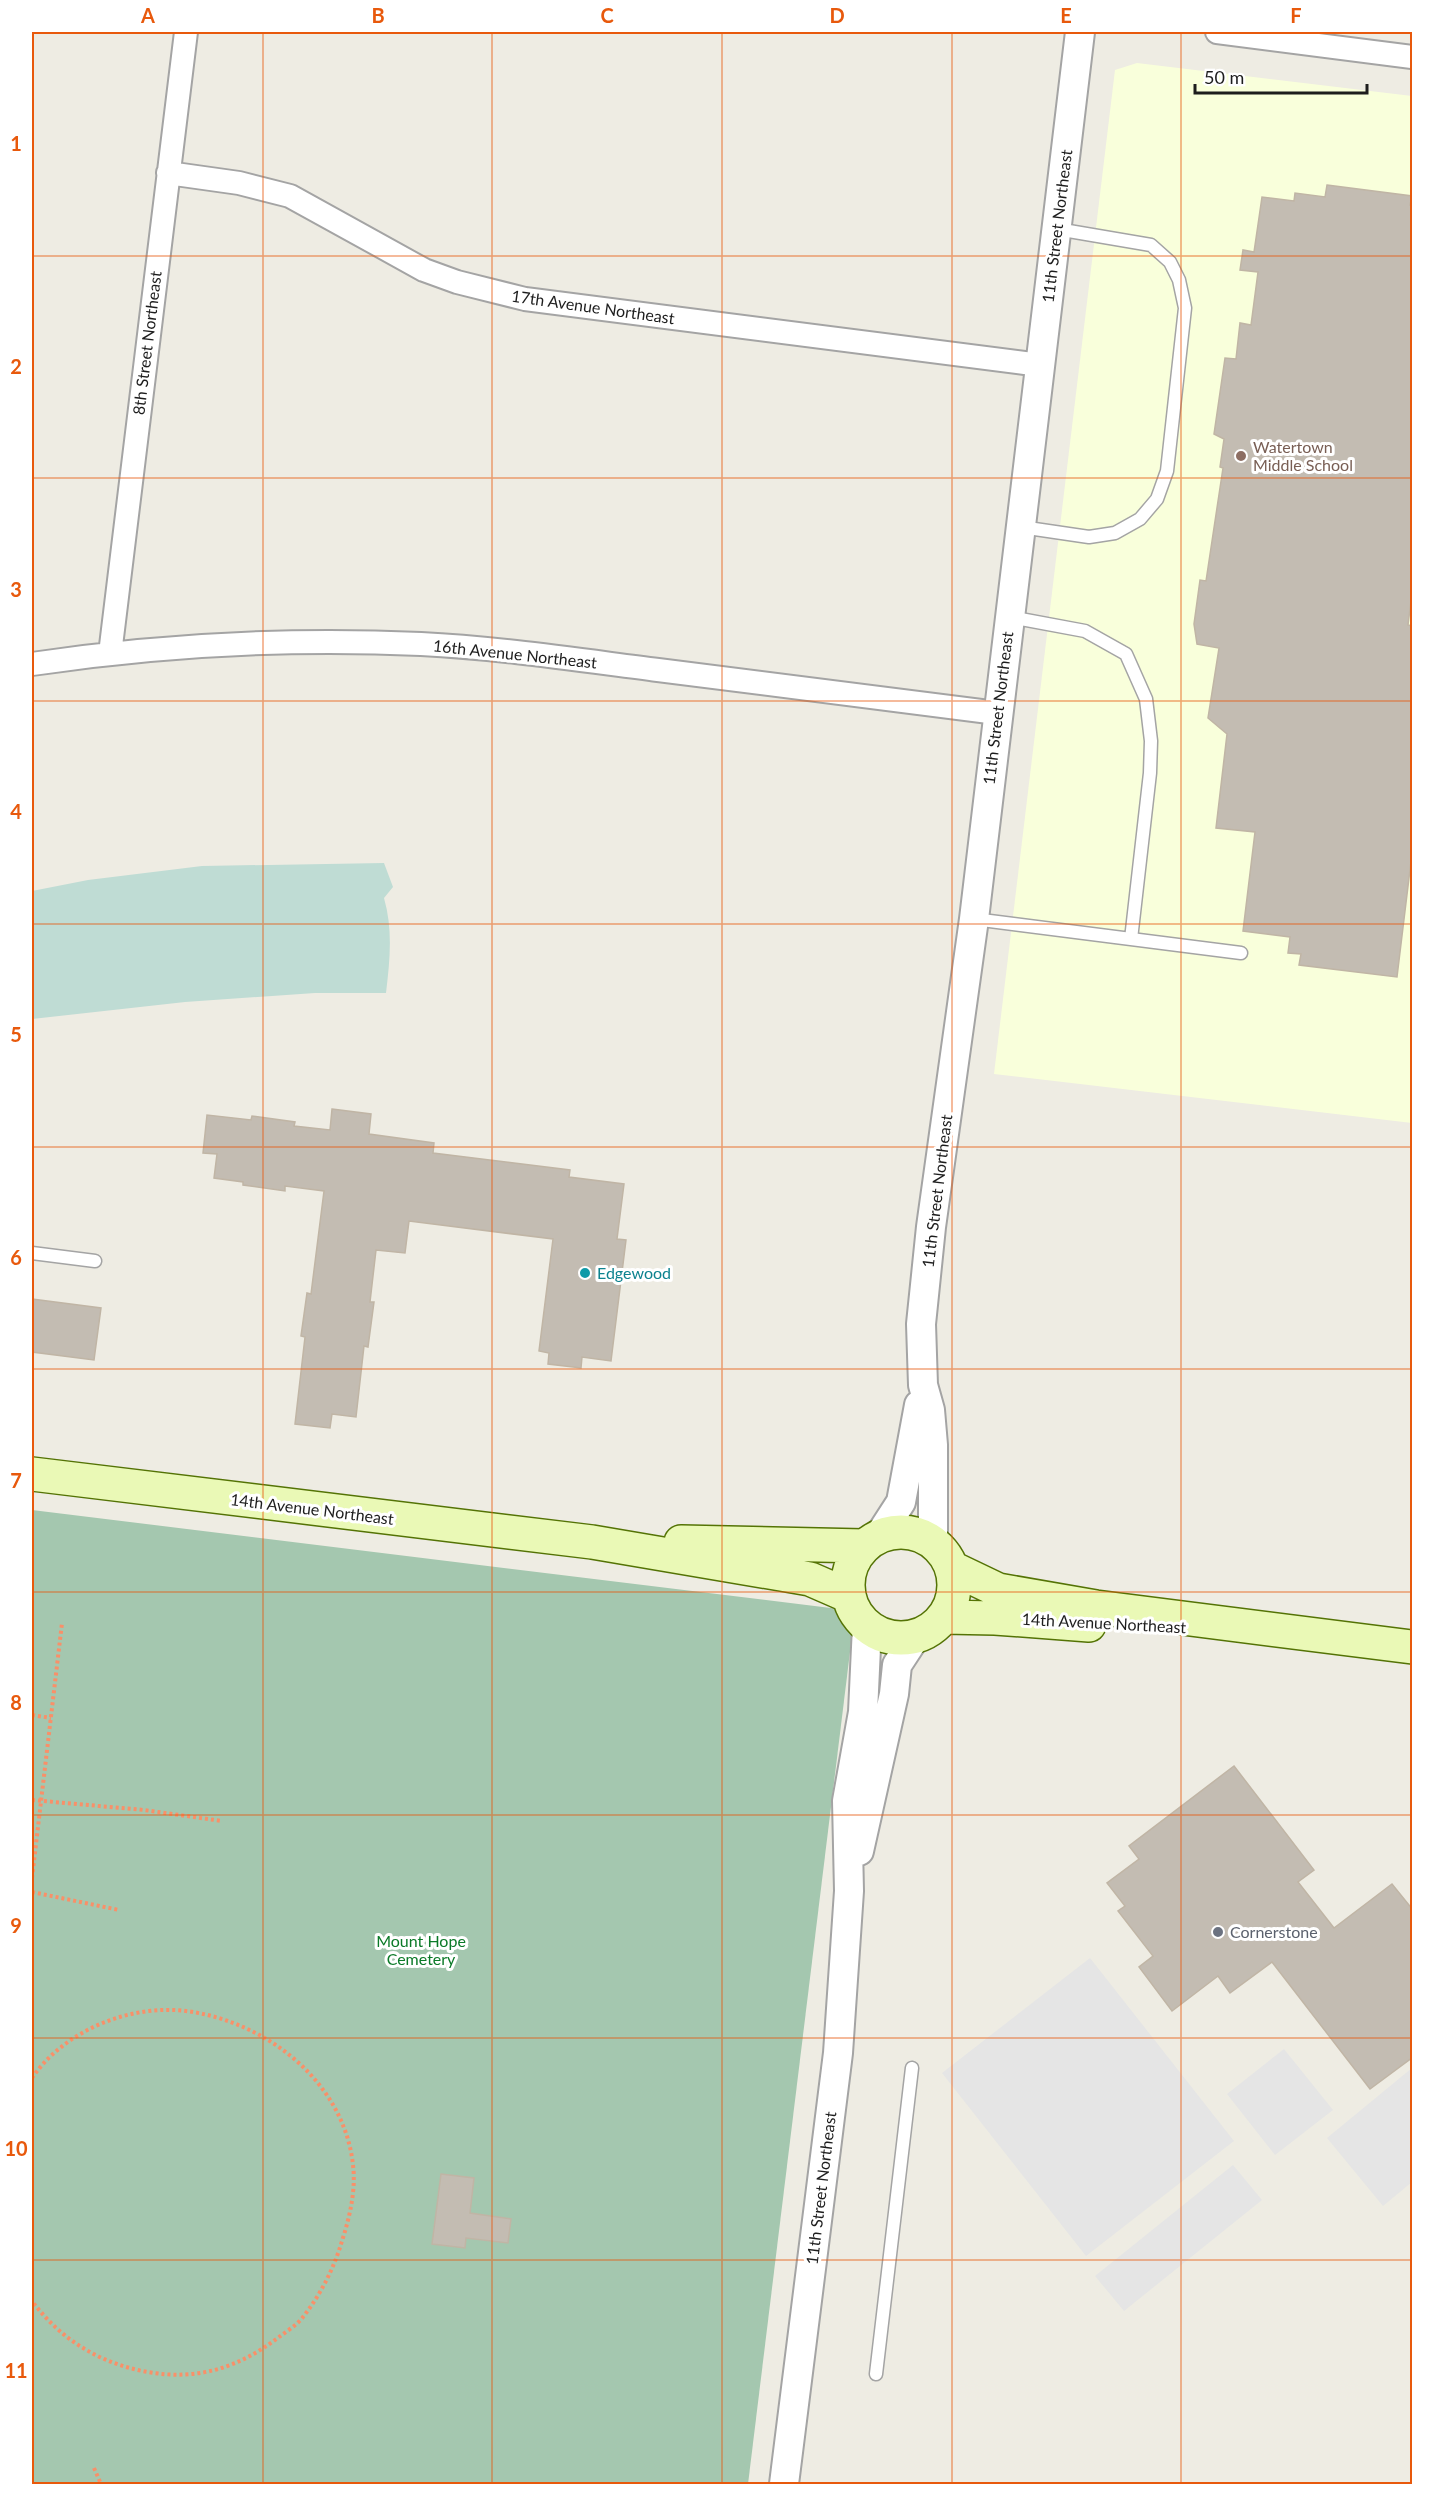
<svg xmlns="http://www.w3.org/2000/svg" width="1444" height="2516" viewBox="0 0 1444 2516" font-family="Lato,sans-serif">
<style>
.education{fill:#f9ffdb}
.wetland{fill:#bfdcd4}
.cemetery{fill:#a4c7af}
.parking{fill:#e5e5e5}
.building{fill:#c3bcb2;stroke:#c0b5a5;stroke-width:1.5}
.lines{fill:none;stroke-linecap:round;stroke-linejoin:round}
.service-casing{stroke:#a4a4a4;stroke-width:15}
.minor-casing{stroke:#a4a4a4;stroke-width:26}
.tertiary-casing{stroke:#a4a4a4;stroke-width:32}
.secondary-casing{stroke:#547305;stroke-width:36}
.path{stroke:#f99069;stroke-width:4;stroke-dasharray:3 3;stroke-linecap:butt}
.service{stroke:#fff;stroke-width:12}
.minor{stroke:#fff;stroke-width:22}
.tertiary{stroke:#fff;stroke-width:28}
.secondary{stroke:#eaf9b6;stroke-width:33}
.grid{fill:none;stroke:#e8590c;stroke-width:1.5;stroke-opacity:0.55}
.education-dot{fill:#8d6e63;stroke:#fff;stroke-width:2}
.culture-dot{fill:#0f9aa8;stroke:#fff;stroke-width:2}
.worship-dot{fill:#6b7280;stroke:#fff;stroke-width:2}
.labels{text-anchor:middle;stroke-width:6;stroke-linejoin:round;paint-order:stroke}
.street-label{font-size:16px;fill:#1d1d1d;stroke:#fff}
.education-label{font-size:16px;fill:#785e54;stroke:#fff;text-anchor:start}
.culture-label{font-size:16px;fill:#0d838f;stroke:#fff;text-anchor:start}
.worship-label{font-size:16px;fill:#5b616d;stroke:#fff;text-anchor:start}
.park-label{font-size:16px;fill:#0b7a28;stroke:#fff}
.neatline{fill:none;stroke:#e8590c;stroke-width:2}
.grid-label{font-size:20px;text-anchor:middle;font-weight:bold;fill:#e8590c}
</style>
<rect width="100%" height="100%" fill="#eeece3"/>
<path class="education" d="M 1137,63 L 1412,96 L 1412,1123 L 994,1074 L 1115,70 Z"/>
<path class="wetland" d="M 384,863 L 393,887 L 384,898 C 393,929 390,960 386,993 L 315,993 L 185,1002 L 32,1019 L 32,891 L 88,880 L 202,866 Z"/>
<path class="cemetery" d="M 32,1510 L 855,1611 L 748,2484 L 32,2484 Z"/>
<path class="parking" d="M 1090,1958 L 1234,2141 L 1086,2256 L 942,2073 Z
M 1284,2049 L 1333,2110 L 1275,2155 L 1227,2094 Z
M 1412,2068 L 1412,2182 L 1383,2206 L 1327,2138 Z
M 1233,2165 L 1262,2200 L 1124,2311 L 1095,2276 Z"/>
<path class="building" d="M 1327,185 L 1412,196 L 1410,205 L 1413,205 L 1413,585 L 1408,625 L 1413,626 L 1413,845 L 1397,977 L 1299,965 L 1301,954 L 1288,953 L 1290,937 L 1243,931 L 1255,832 L 1216,828 L 1227,734 L 1208,718 L 1219,648 L 1197,644 L 1194,624 L 1200,580 L 1206,581 L 1223,468 L 1220,467 L 1224,439 L 1214,434 L 1225,358 L 1236,359 L 1240,323 L 1251,325 L 1258,272 L 1240,270 L 1243,250 L 1254,252 L 1262,197 L 1294,201 L 1295,193 L 1325,197 Z
M 332,1109 L 371,1114 L 369,1134 L 434,1143 L 433,1153 L 570,1170 L 569,1177 L 624,1184 L 617,1239 L 626,1240 L 611,1361 L 582,1357 L 581,1368 L 548,1364 L 549,1353 L 539,1351 L 553,1239 L 409,1221 L 405,1253 L 376,1250 L 370,1302 L 374,1302 L 368,1347 L 364,1346 L 356,1417 L 332,1414 L 330,1428 L 295,1424 L 305,1337 L 301,1336 L 307,1293 L 311,1294 L 324,1191 L 285,1186 L 285,1191 L 243,1185 L 243,1182 L 214,1178 L 217,1154 L 203,1153 L 207,1115 L 251,1120 L 252,1116 L 295,1122 L 294,1126 L 330,1130 Z
M 32,1299 L 101,1308 L 94,1360 L 32,1352 Z
M 1234,1766 L 1314,1870 L 1298,1882 L 1334,1928 L 1392,1884 L 1413,1910 L 1413,2057 L 1370,2089 L 1272,1962 L 1230,1993 L 1218,1976 L 1172,2011 L 1139,1967 L 1153,1956 L 1118,1911 L 1125,1906 L 1107,1883 L 1139,1859 L 1129,1846 Z
M 441,2174 L 474,2178 L 470,2213 L 511,2219 L 508,2243 L 466,2238 L 465,2248 L 432,2244 Z"/>
<g class="lines">
<defs>
<path id="service" d="M 1021,527 L 1089,537 L 1115,533 L 1140,519 L 1157,499 L 1167,471 L 1185,308 L 1179,280 L 1170,262 L 1151,245 L 1057,229
M 1010,617 L 1085,631 L 1126,654 L 1146,699 L 1151,741 L 1150,773 L 1131,939
M 974,919 L 1241,953
M 32,1253 L 95,1261
M 876,2374 L 912,2068"/>
<path id="minor" d="M 1217,32 L 1412,57
M 168,173 L 239,183 L 290,196 L 424,270 L 457,282 L 525,299 L 1040,365
M 110,654 L 186,32
M 32,664 C 160,645 291,638 421,644 C 500,648 579,660 658,670 C 771,685 884,699 997,713"/>
<path id="tertiary" d="M 879,1536 L 901,1502 L 919,1405
M 933,1542 L 933,1445 L 930,1410 L 923,1385 L 921,1324 L 931,1227 L 974,919 L 1080,32
M 859,1851 L 894,1694 L 897,1665 L 916,1636
M 784,2484 L 838,2053 L 849,1891 L 847,1801 L 863,1712 L 867,1626"/>
<path id="secondary" d="M 32,1474 L 592,1542 L 810,1579 L 849,1596
M848 1585a53 53 0 1 1 106 0a53 53 0 1 1-106 0Z
M 681,1542 L 864,1546
M 952,1568 L 998,1590 L 1096,1607 L 1412,1647
M 944,1617 L 995,1618 L 1089,1625"/>
</defs>
<use href="#service" class="service-casing"/>
<use href="#minor" class="minor-casing"/>
<use href="#tertiary" class="tertiary-casing"/>
<use href="#secondary" class="secondary-casing"/>
<path class="path" d="M 32,1715 L 51,1718
M 32,1800 L 144,1810 L 222,1821
M 32,1878 L 62,1623
M 32,1892 L 119,1910
M 32,2078 C 64,2031 129,2004 186,2011 C 265,2021 344,2081 353,2165 C 356,2190 350,2216 342,2241 C 334,2268 321,2294 303,2317 C 297,2325 287,2331 279,2337 C 240,2367 198,2381 148,2372 C 101,2364 61,2340 32,2301
M 94,2468 L 101,2484"/>
<use href="#service" class="service"/>
<use href="#minor" class="minor"/>
<use href="#tertiary" class="tertiary"/>
<use href="#secondary" class="secondary"/>
</g>
<path class="grid" d="M 263,32 L 263,2484M 492,32 L 492,2484M 722,32 L 722,2484M 952,32 L 952,2484M 1181,32 L 1181,2484M 32,256 L 1412,256M 32,478 L 1412,478M 32,701 L 1412,701M 32,924 L 1412,924M 32,1147 L 1412,1147M 32,1369 L 1412,1369M 32,1592 L 1412,1592M 32,1815 L 1412,1815M 32,2038 L 1412,2038M 32,2260 L 1412,2260"/>
<circle class="education-dot" cx="1241" cy="456" r="6"/>
<circle class="culture-dot" cx="585" cy="1273" r="6"/>
<circle class="worship-dot" cx="1218" cy="1932" r="6"/>
<g class="labels">
<g class="street-label">
<text transform="translate(1057 226) rotate(-83)" y="6">11th Street Northeast</text>
<text transform="translate(593 307) rotate(8)" y="6">17th Avenue Northeast</text>
<text transform="translate(147 343) rotate(-83)" y="6">8th Street Northeast</text>
<text transform="translate(515 654) rotate(6)" y="6">16th Avenue Northeast</text>
<text transform="translate(998 708) rotate(-83)" y="6">11th Street Northeast</text>
<text transform="translate(937 1191) rotate(-83)" y="6">11th Street Northeast</text>
<text transform="translate(312 1509) rotate(7)" y="6">14th Avenue Northeast</text>
<text transform="translate(1104 1623) rotate(3)" y="6">14th Avenue Northeast</text>
<text transform="translate(821 2188) rotate(-83)" y="6">11th Street Northeast</text>
</g>
<g class="education-label">
<text x="1253" y="453">Watertown<tspan x="1253" dy="18">Middle School</tspan></text>
</g>
<g class="culture-label">
<text x="597" y="1279">Edgewood</text>
</g>
<g class="worship-label">
<text x="1230" y="1938">Cornerstone</text>
</g>
<g class="park-label">
<text x="421" y="1947">Mount Hope<tspan x="421" dy="18">Cemetery</tspan></text>
</g>
</g>
<rect width="1444" height="2516" fill="none" stroke="#ffffff" stroke-width="66"/>
<path d="M1195 84v9h172v-9" fill="none" stroke="#1d1d1d" stroke-width="3"/>
<text x="1204" y="84" font-size="18" fill="#1d1d1d" stroke="#ffffff" stroke-width="4.5" paint-order="stroke">50 m</text>
<rect x="33" y="33" width="1378" height="2450" class="neatline"/>
<g class="grid-label">
<text x="148" y="23">A</text>
<text x="378" y="23">B</text>
<text x="607" y="23">C</text>
<text x="837" y="23">D</text>
<text x="1066" y="23">E</text>
<text x="1296" y="23">F</text>
<text x="16" y="151">1</text>
<text x="16" y="374">2</text>
<text x="16" y="597">3</text>
<text x="16" y="819">4</text>
<text x="16" y="1042">5</text>
<text x="16" y="1265">6</text>
<text x="16" y="1488">7</text>
<text x="16" y="1710">8</text>
<text x="16" y="1933">9</text>
<text x="16" y="2156">10</text>
<text x="16" y="2378">11</text>
</g>
</svg>
